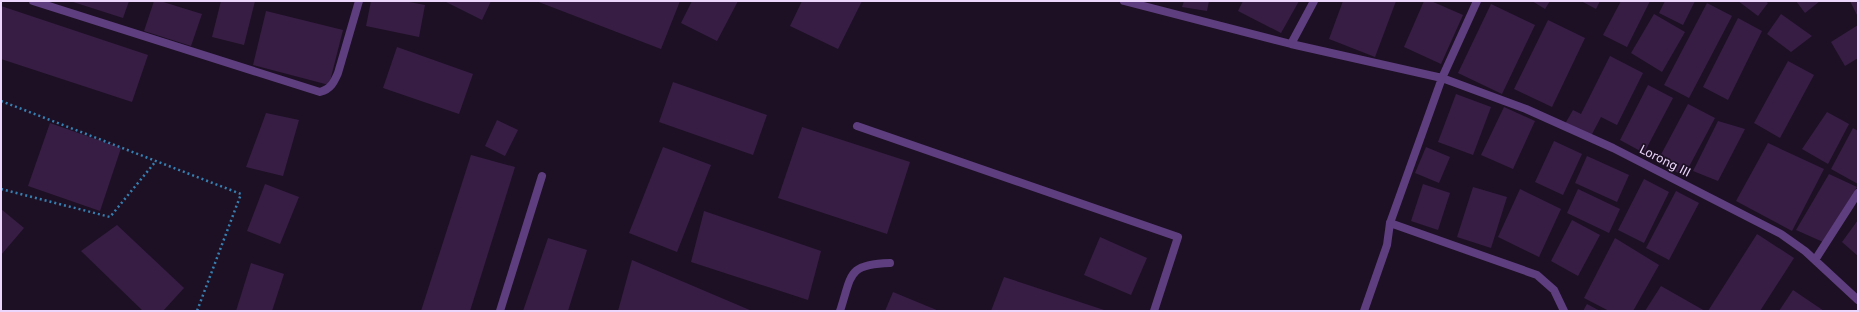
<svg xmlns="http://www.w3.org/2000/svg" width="1859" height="312" viewBox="0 0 1859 312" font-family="'DejaVu Sans',sans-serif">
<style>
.building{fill:#371d44}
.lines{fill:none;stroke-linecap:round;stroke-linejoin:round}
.path{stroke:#377fb0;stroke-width:2.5;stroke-dasharray:2 3;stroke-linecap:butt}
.service{stroke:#5f3e80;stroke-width:8}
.minor{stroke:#5f3e80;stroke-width:8}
.labels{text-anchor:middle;stroke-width:3.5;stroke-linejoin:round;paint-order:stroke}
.street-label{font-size:12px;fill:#ecd6fc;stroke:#1d1024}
</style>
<rect width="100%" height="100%" fill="#1d1024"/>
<path class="building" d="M 70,1 L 129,1 L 123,18 Z
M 154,1 L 160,1 L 202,14 L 191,46 L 144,31 Z
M 221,1 L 255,1 L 244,45 L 212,37 Z
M 371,1 L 404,1 L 425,5 L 419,37 L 366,26 Z
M 444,1 L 491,1 L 482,20 Z
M 536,1 L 680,1 L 661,49 Z
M 692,1 L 738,1 L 717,41 L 681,23 Z
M 802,1 L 862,1 L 838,49 L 790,26 Z
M 1184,1 L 1209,1 L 1207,11 L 1182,7 Z
M 1243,1 L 1299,1 L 1281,33 L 1238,11 Z
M 1343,1 L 1396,1 L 1375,57 L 1329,39 Z
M 1424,1 L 1431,1 L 1463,15 L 1441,64 L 1404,47 Z
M 1532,1 L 1550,1 L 1545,9 Z
M 1581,1 L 1600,1 L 1596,9 Z
M 1621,1 L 1650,1 L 1627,47 L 1603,35 Z
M 1665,1 L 1695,1 L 1683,25 L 1659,13 Z
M 1738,1 L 1765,1 L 1768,3 L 1758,16 Z
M 1796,1 L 1820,1 L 1805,13 Z
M 1850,1 L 1858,1 L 1858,17 Z
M 1707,3 L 1732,16 L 1689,98 L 1664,85 Z
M 1491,4 L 1535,25 L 1502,94 L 1458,73 Z
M 1,6 L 148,55 L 132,102 L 1,59 Z
M 266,11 L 343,30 L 329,85 L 253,65 Z
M 1654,14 L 1685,32 L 1662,72 L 1631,53 Z
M 1781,14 L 1812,36 L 1791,52 L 1767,34 Z
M 1738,18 L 1762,31 L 1728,100 L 1703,87 Z
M 1548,20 L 1585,38 L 1552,107 L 1514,89 Z
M 1858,25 L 1858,58 L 1845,66 L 1831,42 Z
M 397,47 L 473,74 L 459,114 L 383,88 Z
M 1610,56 L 1643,73 L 1617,125 L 1601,117 L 1591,136 L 1565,124 L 1573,110 L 1581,114 Z
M 1788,61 L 1814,75 L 1780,138 L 1754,123 Z
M 673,82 L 767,115 L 753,155 L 659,122 Z
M 1648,85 L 1673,98 L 1644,153 L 1620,140 Z
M 1456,94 L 1491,107 L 1473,155 L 1438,142 Z
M 1688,104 L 1715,118 L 1684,176 L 1657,162 Z
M 1504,107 L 1535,121 L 1513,169 L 1481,155 Z
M 1827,112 L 1849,124 L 1828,164 L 1802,149 Z
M 266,113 L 299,120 L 283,176 L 246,167 Z
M 497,120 L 518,130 L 505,156 L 485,146 Z
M 1718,121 L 1745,129 L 1718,181 L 1693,171 Z
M 50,123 L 121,148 L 100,211 L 28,186 Z
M 802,127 L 910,162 L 887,234 L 778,198 Z
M 1853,128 L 1858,131 L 1858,184 L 1831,169 Z
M 1554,141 L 1582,154 L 1563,195 L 1535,182 Z
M 1768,143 L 1824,169 L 1792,231 L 1736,201 Z
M 663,147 L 711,165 L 677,252 L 629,233 Z
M 1426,147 L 1450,157 L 1439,183 L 1415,173 Z
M 471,155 L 515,167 L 470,311 L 421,311 Z
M 1587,156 L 1629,175 L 1617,202 L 1575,183 Z
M 1829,174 L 1857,187 L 1823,242 L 1796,230 Z
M 1644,179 L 1669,192 L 1644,243 L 1618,230 Z
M 265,184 L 299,197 L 280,244 L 247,231 Z
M 1423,184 L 1450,193 L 1438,230 L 1411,221 Z
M 1473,187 L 1507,197 L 1491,248 L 1457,237 Z
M 1520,189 L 1561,209 L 1539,257 L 1498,237 Z
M 1578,189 L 1620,209 L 1609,233 L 1567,213 Z
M 1676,191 L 1699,203 L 1669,260 L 1646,248 Z
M 1,209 L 24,228 L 1,255 Z
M 704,211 L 821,251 L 808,300 L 691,262 Z
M 1572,220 L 1600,235 L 1578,276 L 1551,261 Z
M 1858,220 L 1858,256 L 1842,242 Z
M 117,225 L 184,288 L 163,311 L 143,311 L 81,251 Z
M 1757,234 L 1794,258 L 1760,311 L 1708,311 Z
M 1100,237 L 1147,258 L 1131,295 L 1084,275 Z
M 548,238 L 587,250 L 568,311 L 523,311 Z
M 1615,238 L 1659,265 L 1633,311 L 1609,311 L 1584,298 Z
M 632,260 L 752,311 L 618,311 Z
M 251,263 L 284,274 L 272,311 L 236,311 Z
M 1004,277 L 1107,311 L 991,311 Z
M 1661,286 L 1705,311 L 1645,311 Z
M 1793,290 L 1824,311 L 1779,311 Z
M 893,292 L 939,311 L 885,311 Z
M 1587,304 L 1600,311 L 1583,311 Z"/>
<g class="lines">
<path class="path" d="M 1,101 L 241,194 L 197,311
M 1,189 L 110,217 L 156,161"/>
<path class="service" d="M 857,126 L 1178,237 L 1154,311
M 500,311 L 542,176
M 840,311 C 852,275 847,264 890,263
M 1364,311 L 1387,245 L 1390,223"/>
<path class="minor" d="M 33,1 L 320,92 C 331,89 334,82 338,73 L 359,1
M 1124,1 L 1291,44 L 1442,78 L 1526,109 L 1613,148 L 1781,234 L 1805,251 L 1858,300
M 1477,1 L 1442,78 L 1390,223 L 1537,275 L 1554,290 L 1564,311
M 1291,44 L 1314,1
M 1815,260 L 1858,193"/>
</g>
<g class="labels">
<g class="street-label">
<text transform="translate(1665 161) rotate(27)" y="4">Lorong III</text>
</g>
</g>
<rect width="1859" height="312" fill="none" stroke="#ecd6fc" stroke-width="4"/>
</svg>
